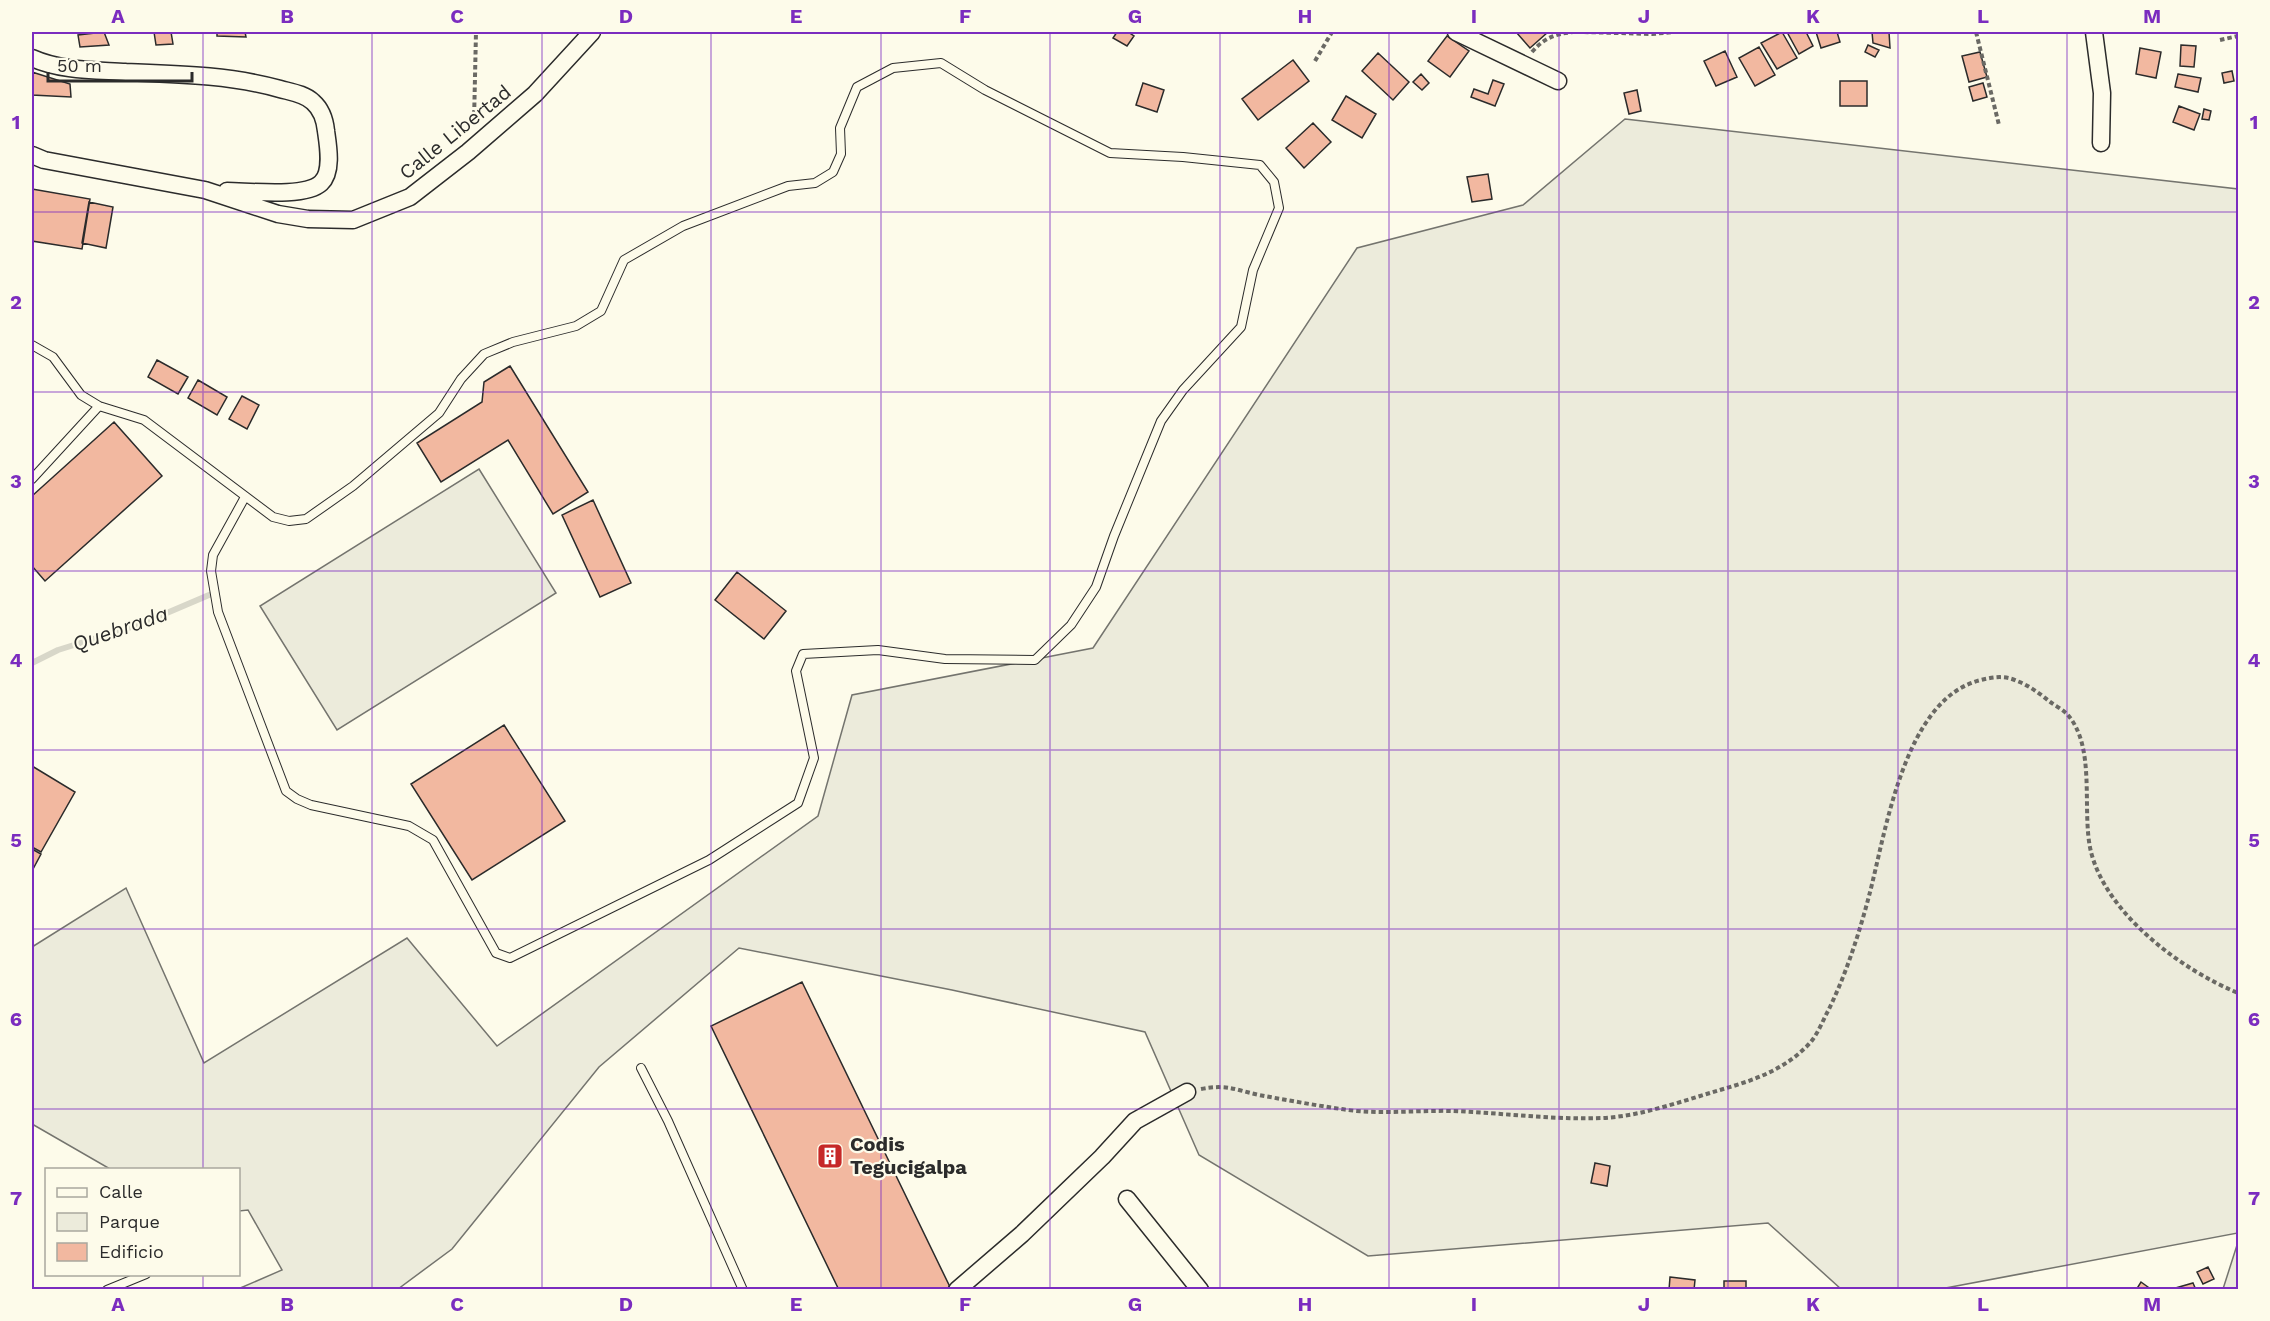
<svg xmlns="http://www.w3.org/2000/svg" width="2270" height="1321" viewBox="0 0 2270 1321" font-family="'Work Sans',sans-serif">
<style>
.green{fill:#ecebdb;stroke:#74746e;stroke-width:1.5}
.lines{fill:none;stroke-linecap:round;stroke-linejoin:round}
.stream{stroke:#d8d7c9;stroke-width:6}
.building{fill:#f2b8a0;stroke:#2b2b2b;stroke-width:1.5}
.lane-casing{stroke:#2b2b2b;stroke-width:10}
.street-casing{stroke:#2b2b2b;stroke-width:19}
.path{stroke:#6a6964;stroke-width:4;stroke-dasharray:4.5 3;stroke-linecap:butt}
.lane{stroke:#fdfbea;stroke-width:8}
.street{stroke:#fdfbea;stroke-width:16}
.grid{fill:none;stroke:#7b2cbf;stroke-width:1.5;stroke-opacity:0.55}
.labels{text-anchor:middle;stroke-width:4.5;stroke-linejoin:round;paint-order:stroke}
.street-label{font-size:20px;fill:#2b2b2b;stroke:#fdfbea}
.poi-label{font-size:20px;font-weight:bold;fill:#2b2b2b;stroke:#fdfbea;text-anchor:start}
.water-label{font-size:21px;font-style:italic;fill:#2b2b2b;stroke:#fdfbea}
.neatline{fill:none;stroke:#7b2cbf;stroke-width:2}
.grid-label{font-size:20px;text-anchor:middle;font-weight:bold;fill:#7b2cbf}
</style>
<rect width="100%" height="100%" fill="#fdfbea"/>
<path class="green" d="M 1625,119 L 2238,189 L 2238,1233 L 1935,1290 L 1841,1289 L 1768,1223 L 1368,1256 L 1199,1155 L 1145,1032 L 952,990 L 739,948 L 599,1067 L 452,1249 L 398,1289 L 238,1289 L 282,1270 L 248,1210 L 239,1211 L 238,1170 L 110,1169 L 32,1124 L 32,947 L 126,888 L 204,1063 L 407,938 L 497,1046 L 818,816 L 852,695 L 1093,648 L 1357,248 L 1523,205 Z
M 479,469 L 556,593 L 337,730 L 260,606 Z
M 2238,1242 L 2238,1289 L 2223,1289 Z"/>
<g class="lines">
<path class="stream" d="M 32,663 L 58,650 L 141,624 L 209,595"/>
</g>
<path class="building" d="M 104,32 L 109,45 L 80,47 L 78,35 Z
M 154,32 L 171,32 L 173,44 L 156,45 Z
M 217,32 L 245,32 L 246,37 L 217,36 Z
M 1117,32 L 1128,32 L 1134,36 L 1127,46 L 1113,38 Z
M 1516,32 L 1548,32 L 1530,48 Z
M 1782,32 L 1797,58 L 1777,69 L 1761,43 Z
M 1787,32 L 1806,32 L 1813,46 L 1799,54 Z
M 1816,32 L 1837,32 L 1840,42 L 1821,48 Z
M 1872,32 L 1889,32 L 1890,48 L 1873,43 Z
M 1447,36 L 1469,51 L 1450,77 L 1428,61 Z
M 1868,45 L 1879,50 L 1875,57 L 1865,52 Z
M 2181,45 L 2196,46 L 2194,67 L 2180,66 Z
M 1759,47 L 1775,75 L 1755,86 L 1739,58 Z
M 2140,48 L 2161,52 L 2156,78 L 2136,74 Z
M 1725,51 L 1737,77 L 1716,86 L 1704,61 Z
M 1980,52 L 1987,77 L 1969,82 L 1962,56 Z
M 1378,53 L 1409,82 L 1393,100 L 1362,71 Z
M 1293,60 L 1309,81 L 1258,120 L 1242,99 Z
M 2232,71 L 2234,81 L 2224,83 L 2222,73 Z
M 32,72 L 70,84 L 71,97 L 32,95 Z
M 1421,74 L 1429,83 L 1422,90 L 1413,82 Z
M 2178,74 L 2201,78 L 2198,92 L 2175,87 Z
M 1493,80 L 1504,84 L 1495,106 L 1471,97 L 1474,89 L 1488,94 Z
M 1840,81 L 1867,81 L 1867,106 L 1840,106 Z
M 1143,83 L 1164,90 L 1157,112 L 1136,105 Z
M 1983,83 L 1987,97 L 1973,101 L 1969,87 Z
M 1637,90 L 1641,111 L 1629,114 L 1624,93 Z
M 1346,96 L 1376,114 L 1362,138 L 1332,120 Z
M 2179,106 L 2200,114 L 2194,130 L 2173,122 Z
M 2204,109 L 2211,111 L 2209,120 L 2202,119 Z
M 1313,123 L 1331,142 L 1304,168 L 1286,148 Z
M 1488,174 L 1492,199 L 1472,202 L 1467,177 Z
M 32,189 L 90,199 L 82,249 L 32,241 Z
M 89,202 L 113,207 L 106,248 L 82,243 Z
M 157,360 L 188,377 L 178,394 L 148,377 Z
M 510,366 L 588,492 L 553,514 L 508,440 L 441,482 L 417,443 L 482,402 L 484,382 Z
M 198,380 L 227,397 L 217,415 L 188,398 Z
M 242,396 L 259,405 L 247,429 L 229,419 Z
M 114,422 L 162,476 L 45,581 L 32,566 L 32,496 Z
M 593,500 L 631,583 L 600,597 L 562,515 Z
M 737,572 L 786,611 L 764,639 L 715,600 Z
M 504,725 L 565,821 L 472,880 L 411,784 Z
M 32,766 L 75,792 L 41,852 L 32,847 Z
M 32,849 L 41,854 L 32,871 Z
M 802,982 L 950,1287 L 944,1290 L 839,1290 L 711,1026 Z
M 1595,1163 L 1610,1166 L 1607,1186 L 1591,1183 Z
M 2208,1267 L 2214,1279 L 2203,1284 L 2197,1272 Z
M 1670,1277 L 1695,1280 L 1694,1290 L 1669,1290 Z
M 1724,1281 L 1746,1281 L 1746,1290 L 1724,1290 Z
M 2141,1282 L 2152,1290 L 2136,1290 Z
M 2193,1283 L 2196,1290 L 2172,1289 Z"/>
<g class="lines">
<defs>
<path id="lane" d="M 32,345 L 53,357 L 81,395 L 99,406 L 144,420 L 273,517 L 289,521 L 306,519 L 353,486 L 439,413 L 461,379 L 484,354 L 513,342 L 576,326 L 601,311 L 624,260 L 683,226 L 788,186 L 815,183 L 833,172 L 841,154 L 840,128 L 857,87 L 893,68 L 941,63 L 985,90 L 1110,153 L 1183,157 L 1260,165 L 1274,182 L 1279,208 L 1253,270 L 1241,327 L 1183,390 L 1161,421 L 1114,536 L 1096,587 L 1071,625 L 1035,660 L 945,659 L 878,650 L 803,654 L 796,671 L 814,758 L 798,803 L 709,860 L 510,958 L 496,953 L 433,840 L 409,826 L 311,805 L 297,799 L 286,791 L 218,612 L 211,571 L 213,555 L 245,497
M 32,479 L 99,406
M 641,1068 L 668,1121 L 743,1290
M 107,1290 L 146,1274"/>
<path id="street" d="M 1456,32 L 1558,81
M 2094,32 L 2102,93 L 2101,143
M 32,58 C 61,71 94,70 126,72 C 177,74 230,75 280,89 C 291,92 305,94 313,102 C 321,109 325,121 326,131 C 328,145 333,172 321,183 C 305,198 248,191 227,191
M 32,155 L 44,160 L 205,190 L 278,214 L 308,219 L 353,220 L 410,197 L 468,152 L 535,94 L 592,32
M 1127,1199 L 1200,1290
M 957,1290 L 1022,1234 L 1102,1157 L 1135,1121 L 1187,1092"/>
</defs>
<use href="#lane" class="lane-casing"/>
<use href="#street" class="street-casing"/>
<path class="path" d="M 1584,32 L 1652,34 L 1674,32
M 1976,32 L 1999,125
M 2220,40 L 2238,36
M 1532,52 C 1544,38 1555,34 1573,32
M 1315,61 L 1332,32
M 474,122 L 476,32
M 1201,1089 C 1227,1084 1236,1090 1259,1095 C 1286,1100 1314,1105 1341,1109 C 1377,1115 1416,1110 1453,1111 C 1503,1113 1553,1120 1603,1118 C 1642,1116 1682,1101 1720,1090 C 1751,1081 1782,1071 1806,1047 C 1817,1037 1822,1022 1829,1009 C 1846,974 1859,934 1869,896 C 1886,832 1904,698 1981,680 C 1993,677 2005,675 2017,681 C 2028,685 2039,693 2049,701 C 2054,705 2062,709 2067,714 C 2097,747 2081,811 2091,852 C 2107,915 2182,970 2238,993"/>
<use href="#lane" class="lane"/>
<use href="#street" class="street"/>
</g>
<path class="grid" d="M 203,32 L 203,1170M 372,32 L 372,1290M 542,32 L 542,1290M 711,32 L 711,1290M 881,32 L 881,1290M 1050,32 L 1050,1290M 1220,32 L 1220,1290M 1389,32 L 1389,1290M 1559,32 L 1559,1290M 1728,32 L 1728,1290M 1898,32 L 1898,1290M 2067,32 L 2067,1290M 32,212 L 2238,212M 32,392 L 2238,392M 32,571 L 2238,571M 32,750 L 2238,750M 32,929 L 2238,929M 32,1109 L 2238,1109M 203,1274 L 203,1290"/>
<defs>
<symbol id="building-square" viewBox="-11 -11 22 22"><rect x="-9" y="-9" width="18" height="18" rx="4" fill="#c62828" stroke="#fdfbea"/><path d="M-4-6H4V6H1V3H-1V6H-4ZM-2.5-4.3h1.7v1.8h-1.7ZM.8-4.3h1.7v1.8H.8ZM-2.5-1h1.7V.8h-1.7ZM.8-1h1.7V.8H.8Z" fill="#fff"/></symbol>
</defs>
<g fill-rule="evenodd">
<use href="#building-square" x="815" y="1141" width="30" height="30"/>
</g>
<g class="labels">
<g class="street-label">
<text transform="translate(455 132) rotate(-39)" y="7">Calle Libertad</text>
</g>
<g class="poi-label">
<text x="850" y="1151">Codis<tspan x="850" dy="23">Tegucigalpa</tspan></text>
</g>
<g class="water-label">
<text transform="translate(120 629) rotate(-19)" y="7">Quebrada</text>
</g>
</g>
<rect width="2270" height="1321" fill="none" stroke="#fdfbea" stroke-width="66"/>
<rect x="45" y="1168" width="195" height="108" fill="#fdfbea" stroke="#a9a89e" stroke-width="1.5"/>
<rect x="57" y="1188" width="30" height="9" fill="#fdfbea" stroke="#a9a89e" stroke-width="1.5"/>
<text x="99" y="1198" font-size="18" fill="#2b2b2b">Calle</text>
<rect x="57" y="1213" width="30" height="18" fill="#ecebdb" stroke="#a9a89e" stroke-width="1.5"/>
<text x="99" y="1228" font-size="18" fill="#2b2b2b">Parque</text>
<rect x="57" y="1243" width="30" height="18" fill="#f2b8a0" stroke="#a9a89e" stroke-width="1.5"/>
<text x="99" y="1258" font-size="18" fill="#2b2b2b">Edificio</text>
<path d="M48 72v9h144v-9" fill="none" stroke="#2b2b2b" stroke-width="3"/>
<text x="57" y="72" font-size="18" fill="#2b2b2b" stroke="#fdfbea" stroke-width="4.5" paint-order="stroke">50 m</text>
<rect x="33" y="33" width="2204" height="1255" class="neatline"/>
<g class="grid-label">
<text x="118" y="23">A</text>
<text x="287" y="23">B</text>
<text x="457" y="23">C</text>
<text x="626" y="23">D</text>
<text x="796" y="23">E</text>
<text x="965" y="23">F</text>
<text x="1135" y="23">G</text>
<text x="1305" y="23">H</text>
<text x="1474" y="23">I</text>
<text x="1644" y="23">J</text>
<text x="1813" y="23">K</text>
<text x="1983" y="23">L</text>
<text x="2152" y="23">M</text>
<text x="16" y="129">1</text>
<text x="2254" y="129">1</text>
<text x="16" y="309">2</text>
<text x="2254" y="309">2</text>
<text x="16" y="488">3</text>
<text x="2254" y="488">3</text>
<text x="16" y="667">4</text>
<text x="2254" y="667">4</text>
<text x="16" y="847">5</text>
<text x="2254" y="847">5</text>
<text x="16" y="1026">6</text>
<text x="2254" y="1026">6</text>
<text x="16" y="1205">7</text>
<text x="2254" y="1205">7</text>
<text x="118" y="1311">A</text>
<text x="287" y="1311">B</text>
<text x="457" y="1311">C</text>
<text x="626" y="1311">D</text>
<text x="796" y="1311">E</text>
<text x="965" y="1311">F</text>
<text x="1135" y="1311">G</text>
<text x="1305" y="1311">H</text>
<text x="1474" y="1311">I</text>
<text x="1644" y="1311">J</text>
<text x="1813" y="1311">K</text>
<text x="1983" y="1311">L</text>
<text x="2152" y="1311">M</text>
</g>
</svg>
